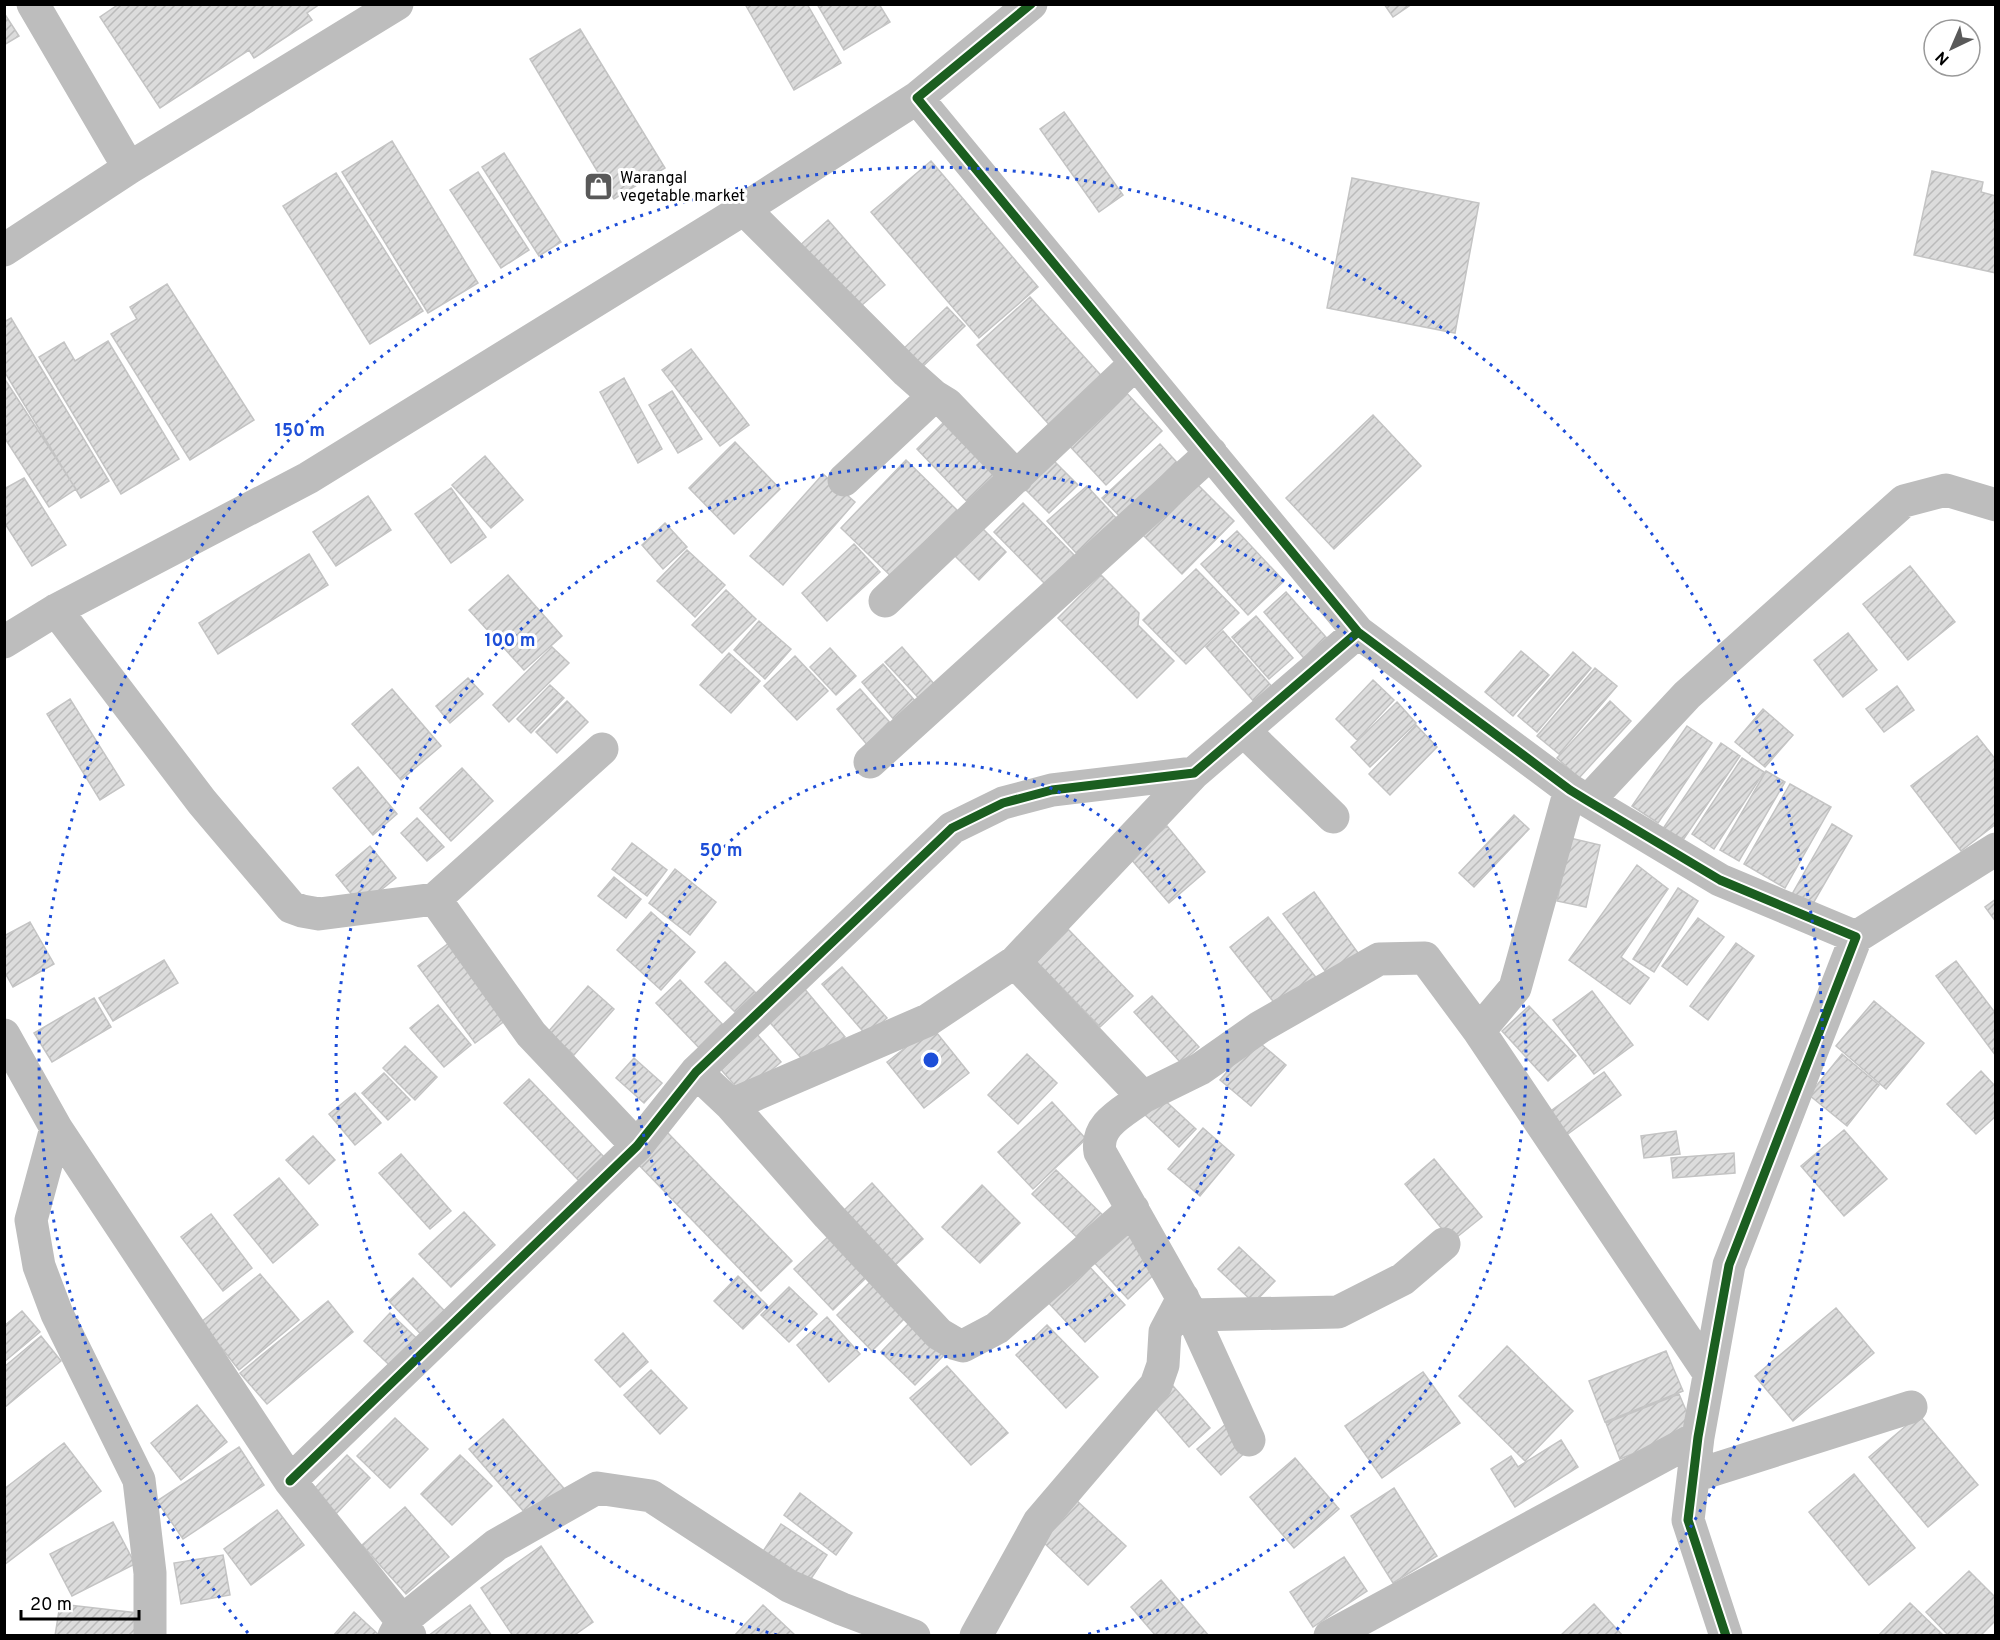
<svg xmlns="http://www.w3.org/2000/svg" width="2000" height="1640" viewBox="0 0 2000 1640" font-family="Overpass,sans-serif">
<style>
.building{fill:url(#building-hatch);stroke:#c4c4c4;stroke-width:1.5}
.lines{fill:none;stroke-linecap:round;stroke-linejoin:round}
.minor{stroke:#bdbdbd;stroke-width:33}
.cycleway-casing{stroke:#fff;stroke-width:13}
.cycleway{stroke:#1b5e20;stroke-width:9}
.ring{fill:none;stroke:#1d4ed8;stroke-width:3;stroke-dasharray:3 6}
.labels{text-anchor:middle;stroke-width:6;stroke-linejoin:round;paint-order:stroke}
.poi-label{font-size:16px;fill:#000;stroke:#fff;text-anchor:start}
.centre{fill:#1d4ed8;stroke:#fff;stroke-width:3}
.ring-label{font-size:18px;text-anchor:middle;font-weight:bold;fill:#1d4ed8;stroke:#fff;stroke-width:6;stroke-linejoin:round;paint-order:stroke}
</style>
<defs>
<pattern id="building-hatch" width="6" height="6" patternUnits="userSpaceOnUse" patternTransform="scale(1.5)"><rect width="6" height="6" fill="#dcdcdc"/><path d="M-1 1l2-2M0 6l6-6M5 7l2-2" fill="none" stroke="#bbb"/></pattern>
</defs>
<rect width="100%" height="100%" fill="#fff"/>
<path class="building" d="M 119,4 L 320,4 L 307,13 L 312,20 L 254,58 L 249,50 L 160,108 L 100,17 Z
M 745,4 L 807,4 L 841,63 L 794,90 Z
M 817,4 L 879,4 L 890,22 L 844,50 Z
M 1384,4 L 1412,4 L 1393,17 Z
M 4,13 L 19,36 L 4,45 Z
M 580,29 L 665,168 L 614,199 L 530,59 Z
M 1064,112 L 1123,195 L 1099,212 L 1040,129 Z
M 392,141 L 478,283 L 428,313 L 342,172 Z
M 504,153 L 561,242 L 539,256 L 482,167 Z
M 931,161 L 1038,287 L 979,338 L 871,212 Z
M 1932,171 L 1983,182 L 1981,192 L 1996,196 L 1996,273 L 1914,255 Z
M 478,172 L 529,250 L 501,268 L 450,190 Z
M 336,173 L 423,311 L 370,344 L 283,206 Z
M 1352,178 L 1479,203 L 1455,333 L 1327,308 Z
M 828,220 L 885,285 L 854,312 L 797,248 Z
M 167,284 L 254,420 L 190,460 L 111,334 L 137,319 L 130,307 Z
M 1030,297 L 1107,382 L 1054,430 L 977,345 Z
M 947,307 L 965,326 L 916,373 L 898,354 Z
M 11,318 L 109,481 L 81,498 L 4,371 L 4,322 Z
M 108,341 L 179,459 L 121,494 L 39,357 L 64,342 L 75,361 Z
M 691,349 L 749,425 L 720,446 L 662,370 Z
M 4,378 L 76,489 L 49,507 L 4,437 Z
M 624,378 L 662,449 L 638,463 L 600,392 Z
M 1122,388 L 1162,431 L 1106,485 L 1065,441 Z
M 672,391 L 702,439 L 678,453 L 649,405 Z
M 1373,415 L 1421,466 L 1334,549 L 1286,498 Z
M 949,417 L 1010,478 L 976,511 L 917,449 Z
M 735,442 L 780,489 L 734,534 L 689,488 Z
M 1160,444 L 1183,469 L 1126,523 L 1102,498 Z
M 1048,455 L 1078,485 L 1049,513 L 1019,483 Z
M 485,456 L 523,500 L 491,528 L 452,485 Z
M 906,460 L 960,513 L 896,581 L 841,528 Z
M 823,474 L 855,502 L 783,585 L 750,556 Z
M 24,478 L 66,545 L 32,566 L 4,522 L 4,489 Z
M 1195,482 L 1234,521 L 1182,574 L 1142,534 Z
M 1087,486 L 1117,519 L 1077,554 L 1047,521 Z
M 451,488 L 486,537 L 451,563 L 415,514 Z
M 368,496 L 391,530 L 336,566 L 313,532 Z
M 1023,503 L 1076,557 L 1047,586 L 994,532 Z
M 665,523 L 687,547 L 663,569 L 642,545 Z
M 978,524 L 1006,552 L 979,580 L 951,552 Z
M 1237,531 L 1284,581 L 1248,615 L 1201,564 Z
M 854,544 L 880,572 L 827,621 L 802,593 Z
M 687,550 L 725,585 L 695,617 L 657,581 Z
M 309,554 L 328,585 L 218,654 L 199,623 Z
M 1910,566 L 1955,622 L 1908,660 L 1863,604 Z
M 1196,569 L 1239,613 L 1186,664 L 1143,620 Z
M 508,575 L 562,636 L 524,670 L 469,610 Z
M 1101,575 L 1139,613 L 1138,625 L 1174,661 L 1137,698 L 1058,618 Z
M 726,590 L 756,619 L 722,653 L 692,625 Z
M 1286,592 L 1332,644 L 1309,664 L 1264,612 Z
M 1256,616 L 1293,658 L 1269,679 L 1232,637 Z
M 759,621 L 791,649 L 765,679 L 734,650 Z
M 1223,631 L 1274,689 L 1256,704 L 1206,647 Z
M 1848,633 L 1877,670 L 1843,697 L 1814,660 Z
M 552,647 L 569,663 L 509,722 L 493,705 Z
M 902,647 L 942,693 L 927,707 L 885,662 Z
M 830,648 L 856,676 L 836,695 L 810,667 Z
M 1521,651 L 1549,675 L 1513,716 L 1485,692 Z
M 1573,652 L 1591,668 L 1537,732 L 1518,716 Z
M 729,653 L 760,681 L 731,713 L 700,685 Z
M 795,656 L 828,691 L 797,720 L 764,686 Z
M 883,664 L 923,710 L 901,728 L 862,682 Z
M 1595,668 L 1617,686 L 1559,754 L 1537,736 Z
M 468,678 L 483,694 L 450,723 L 436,706 Z
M 1373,680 L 1394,700 L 1357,740 L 1336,719 Z
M 550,685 L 564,698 L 531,733 L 517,719 Z
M 1897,686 L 1914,710 L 1884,732 L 1866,709 Z
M 392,689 L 441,746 L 401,780 L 352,724 Z
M 860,689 L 893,726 L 869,747 L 837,709 Z
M 70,699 L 124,785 L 100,800 L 47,714 Z
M 567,701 L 588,722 L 557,753 L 536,732 Z
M 1610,701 L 1631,721 L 1579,778 L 1557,758 Z
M 1397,702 L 1416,723 L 1370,767 L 1351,747 Z
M 1763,709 L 1793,735 L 1765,767 L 1735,742 Z
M 1416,725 L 1437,747 L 1390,795 L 1369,774 Z
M 1687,726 L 1712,743 L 1658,823 L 1632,806 Z
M 1977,736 L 1996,760 L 1996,824 L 1961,851 L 1911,786 Z
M 1721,743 L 1740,756 L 1681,843 L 1662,830 Z
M 1742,758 L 1764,772 L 1714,849 L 1692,834 Z
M 358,767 L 397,814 L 373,835 L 333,788 Z
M 462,768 L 493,801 L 451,841 L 420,808 Z
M 1766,771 L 1785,782 L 1739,861 L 1720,850 Z
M 1790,784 L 1831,807 L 1785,888 L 1744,864 Z
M 1514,815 L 1529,829 L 1474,887 L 1459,873 Z
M 417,818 L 444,847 L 427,861 L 401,833 Z
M 1832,824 L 1852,836 L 1811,907 L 1791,896 Z
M 1167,826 L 1205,872 L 1169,903 L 1130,858 Z
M 1570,838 L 1600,845 L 1586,907 L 1557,901 Z
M 632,843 L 667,870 L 647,896 L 612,869 Z
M 370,846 L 396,878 L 361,906 L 336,875 Z
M 1637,865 L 1668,889 L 1621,957 L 1649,978 L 1630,1004 L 1569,960 Z
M 675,869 L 716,902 L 690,935 L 649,903 Z
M 614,877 L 641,899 L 626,918 L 598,896 Z
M 1678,888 L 1698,901 L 1654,972 L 1633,959 Z
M 1314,892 L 1361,957 L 1331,979 L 1283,914 Z
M 1996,899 L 1996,922 L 1985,907 Z
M 651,912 L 695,952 L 661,990 L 617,950 Z
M 1268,917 L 1318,980 L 1280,1010 L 1230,947 Z
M 1698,918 L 1724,937 L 1687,985 L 1662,966 Z
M 30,922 L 54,964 L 13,987 L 4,971 L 4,936 Z
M 1065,926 L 1133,996 L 1100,1027 L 1032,957 Z
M 449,943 L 506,1020 L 475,1043 L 418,966 Z
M 1736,943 L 1754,956 L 1708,1020 L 1690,1006 Z
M 164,960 L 178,983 L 113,1021 L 99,998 Z
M 1956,961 L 1996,1014 L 1996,1056 L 1936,976 Z
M 725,962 L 757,994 L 737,1014 L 705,982 Z
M 842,967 L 887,1018 L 867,1036 L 822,984 Z
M 680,980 L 728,1030 L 704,1053 L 656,1003 Z
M 588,986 L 614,1009 L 574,1055 L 548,1032 Z
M 803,987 L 845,1037 L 809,1067 L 766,1018 Z
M 1592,991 L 1633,1045 L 1594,1074 L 1553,1020 Z
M 1152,996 L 1199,1047 L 1181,1063 L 1134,1012 Z
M 94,998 L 111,1027 L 52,1062 L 34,1033 Z
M 1874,1001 L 1924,1043 L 1886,1089 L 1836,1046 Z
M 438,1005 L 471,1045 L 444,1067 L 410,1028 Z
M 1529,1006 L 1576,1056 L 1548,1081 L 1502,1031 Z
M 932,1027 L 969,1073 L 924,1108 L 887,1062 Z
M 756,1033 L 781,1062 L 743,1095 L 718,1066 Z
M 1255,1039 L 1286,1065 L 1251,1106 L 1220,1080 Z
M 405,1046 L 437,1077 L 415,1100 L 383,1068 Z
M 1027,1054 L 1057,1083 L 1018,1124 L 988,1095 Z
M 1842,1054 L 1879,1085 L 1847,1126 L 1809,1095 Z
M 634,1058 L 662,1083 L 644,1103 L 616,1078 Z
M 1981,1071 L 1996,1087 L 1996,1116 L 1976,1134 L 1947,1104 Z
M 1604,1072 L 1621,1095 L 1561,1139 L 1544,1116 Z
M 384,1073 L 410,1100 L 388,1120 L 362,1093 Z
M 529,1079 L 606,1159 L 581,1183 L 504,1103 Z
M 355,1093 L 381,1123 L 355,1145 L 329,1114 Z
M 1159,1095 L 1196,1129 L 1179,1147 L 1143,1113 Z
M 1052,1102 L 1086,1139 L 1033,1189 L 998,1152 Z
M 1203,1128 L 1234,1155 L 1200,1196 L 1168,1169 Z
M 1844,1130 L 1887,1179 L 1844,1216 L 1801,1166 Z
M 666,1131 L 792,1261 L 761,1291 L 635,1161 Z
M 1676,1131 L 1680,1154 L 1644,1158 L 1641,1136 Z
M 313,1136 L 335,1160 L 309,1184 L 286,1160 Z
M 1734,1153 L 1735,1173 L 1673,1178 L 1671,1158 Z
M 401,1154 L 451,1211 L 430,1229 L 379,1173 Z
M 1434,1159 L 1482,1217 L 1452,1241 L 1405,1184 Z
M 1056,1170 L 1108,1220 L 1085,1245 L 1032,1194 Z
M 279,1178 L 318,1225 L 273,1263 L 234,1215 Z
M 872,1183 L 923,1239 L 890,1270 L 838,1216 Z
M 982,1185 L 1020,1223 L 980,1263 L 942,1227 Z
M 464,1212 L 495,1245 L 451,1287 L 419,1254 Z
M 211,1214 L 252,1268 L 223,1291 L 181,1237 Z
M 1127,1226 L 1161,1268 L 1128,1299 L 1091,1259 Z
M 832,1233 L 870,1274 L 833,1310 L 794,1269 Z
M 1239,1247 L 1275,1281 L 1254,1303 L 1218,1269 Z
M 1086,1263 L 1125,1305 L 1085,1342 L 1046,1300 Z
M 260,1274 L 299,1320 L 239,1370 L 201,1322 Z
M 738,1276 L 767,1305 L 743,1329 L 714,1301 Z
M 413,1278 L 458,1325 L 434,1348 L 389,1301 Z
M 870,1282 L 906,1317 L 872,1351 L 837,1315 Z
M 789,1287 L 817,1314 L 789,1342 L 761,1315 Z
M 328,1301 L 353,1332 L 267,1404 L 240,1373 Z
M 1836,1308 L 1874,1353 L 1793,1421 L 1755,1376 Z
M 22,1311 L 40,1332 L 4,1362 L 4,1326 Z
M 390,1313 L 429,1350 L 403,1378 L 364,1341 Z
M 827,1317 L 860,1354 L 829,1382 L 797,1345 Z
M 911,1321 L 945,1354 L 915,1385 L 881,1352 Z
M 1047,1325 L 1098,1377 L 1066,1408 L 1016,1355 Z
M 623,1333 L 648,1362 L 620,1387 L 595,1360 Z
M 41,1336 L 61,1361 L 4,1408 L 4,1367 Z
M 1507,1346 L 1573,1411 L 1525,1461 L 1459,1396 Z
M 1666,1351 L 1683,1391 L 1605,1422 L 1589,1381 Z
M 947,1366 L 1008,1433 L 971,1465 L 910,1398 Z
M 651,1370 L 687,1408 L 660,1434 L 624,1395 Z
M 1423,1372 L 1460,1423 L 1382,1478 L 1345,1426 Z
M 1173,1386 L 1210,1428 L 1189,1447 L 1152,1404 Z
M 1679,1394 L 1694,1429 L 1620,1459 L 1606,1423 Z
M 197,1405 L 227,1442 L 181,1480 L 151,1443 Z
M 1919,1415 L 1978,1485 L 1928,1527 L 1869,1457 Z
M 395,1418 L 428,1449 L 390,1488 L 357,1456 Z
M 503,1419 L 575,1501 L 540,1530 L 469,1449 Z
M 1227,1423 L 1250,1448 L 1221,1475 L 1197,1449 Z
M 1561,1440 L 1578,1467 L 1515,1507 L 1491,1469 L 1511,1456 L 1518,1467 Z
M 64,1443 L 101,1491 L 4,1565 L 4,1489 Z
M 239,1447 L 264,1485 L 183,1539 L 157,1501 Z
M 347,1455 L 370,1478 L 335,1515 L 311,1492 Z
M 460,1455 L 492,1486 L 452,1525 L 421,1494 Z
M 1295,1458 L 1339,1509 L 1294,1548 L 1250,1497 Z
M 1854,1474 L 1915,1548 L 1869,1585 L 1809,1512 Z
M 1394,1488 L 1437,1556 L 1393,1583 L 1351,1516 Z
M 800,1493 L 852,1533 L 836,1555 L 784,1515 Z
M 1076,1500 L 1126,1546 L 1088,1585 L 1040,1539 Z
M 405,1507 L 449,1557 L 406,1594 L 362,1545 Z
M 277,1510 L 304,1545 L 251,1585 L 224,1549 Z
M 113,1522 L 135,1564 L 72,1596 L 50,1554 Z
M 781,1524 L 827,1555 L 802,1592 L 756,1562 Z
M 541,1546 L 593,1622 L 573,1636 L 513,1636 L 481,1588 Z
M 223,1555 L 230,1595 L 181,1604 L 174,1563 Z
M 1344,1557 L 1367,1591 L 1313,1627 L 1290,1592 Z
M 1969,1571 L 1996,1598 L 1996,1620 L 1980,1636 L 1949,1636 L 1926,1612 Z
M 1161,1580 L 1209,1636 L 1156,1636 L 1131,1607 Z
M 1910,1603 L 1944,1636 L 1878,1636 Z
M 60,1604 L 138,1613 L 135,1636 L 55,1636 Z
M 1594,1604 L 1623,1636 L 1560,1636 Z
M 470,1605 L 492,1636 L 428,1636 Z
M 763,1605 L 796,1636 L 734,1636 Z
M 354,1612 L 380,1636 L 333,1636 Z"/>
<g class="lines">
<path class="minor" d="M 33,4 L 129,168
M 1031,4 L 917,98 L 1358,632 L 1570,790 L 1588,801 L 1720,880 L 1856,937 L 1729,1265 L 1698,1437 L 1688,1520 L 1726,1636
M 744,209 L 907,372 L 934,396 L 947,404 L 1017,477
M 4,250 L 129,168 L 397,4
M 844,480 L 934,396
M 885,601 L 1136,363
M 56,610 L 202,802 L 291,907 L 302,911 L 319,914 L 435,899 L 531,1034 L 637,1146
M 4,642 L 56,610 L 308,478 L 744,209 L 917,98
M 1244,731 L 1333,817
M 870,762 L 1211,453
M 1588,801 L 1687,695 L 1904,501 L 1946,490 L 1996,505
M 435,899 L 602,749
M 1856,937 L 1996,849
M 1015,962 L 1143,1097 L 1200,1069 L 1260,1027 L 1379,959 L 1425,958 L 1479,1031 L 1709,1373
M 1479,1031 L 1515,988 L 1570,790
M 4,1035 L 56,1128 L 31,1220 L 39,1266 L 57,1314 L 139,1480 L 150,1573 L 150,1636
M 696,1072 L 731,1105 L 828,1215 L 939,1334 L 956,1344 L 963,1346 L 997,1328 L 1133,1209
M 1143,1097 C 1124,1112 1095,1124 1100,1152 L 1192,1315 L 1249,1440
M 731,1105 L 928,1020 L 1015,962 L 1194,773
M 56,1128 L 290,1481 L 402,1621 L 410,1636
M 1192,1315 L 1338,1312 L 1403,1279 L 1444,1244
M 1694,1476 L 1911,1407
M 290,1481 L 637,1146 L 696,1072 L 952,828 L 1003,803 L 1052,790 L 1194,773 L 1358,632
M 394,1636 L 402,1621 L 496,1545 L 597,1488 L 651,1496 L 789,1586 L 842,1609 L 914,1636
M 976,1636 L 1039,1522 L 1156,1385 L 1163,1365 L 1165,1332 L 1183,1298
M 1330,1636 L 1698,1437"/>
<defs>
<path id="cycleway" d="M 1031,4 L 917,98 L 1358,632 L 1570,790 L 1588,801 L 1720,880 L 1856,937 L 1729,1265 L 1698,1437 L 1688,1520 L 1726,1636
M 290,1481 L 637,1146 L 696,1072 L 952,828 L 1003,803 L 1052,790 L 1194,773 L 1358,632"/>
</defs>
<use href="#cycleway" class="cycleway-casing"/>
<use href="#cycleway" class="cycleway"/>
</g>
<g class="ring">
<circle cx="931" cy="1060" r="297"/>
<path d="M777 1635A595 595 0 1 1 1085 1635"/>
<path d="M248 1633A892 892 0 1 1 1614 1633"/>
</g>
<defs>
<symbol id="shop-square" viewBox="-11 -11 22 22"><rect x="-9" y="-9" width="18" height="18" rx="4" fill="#595959" stroke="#fff"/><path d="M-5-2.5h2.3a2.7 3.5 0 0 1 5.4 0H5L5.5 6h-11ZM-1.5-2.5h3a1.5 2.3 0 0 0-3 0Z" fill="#fff"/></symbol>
</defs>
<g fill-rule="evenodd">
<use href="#shop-square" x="582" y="170" width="33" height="33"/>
</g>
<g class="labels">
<g class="poi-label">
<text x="620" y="183">Warangal<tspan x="620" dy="18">vegetable market</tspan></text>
</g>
</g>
<circle cx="931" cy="1060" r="9" class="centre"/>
<g class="ring-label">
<text x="300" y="436">150 m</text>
<text x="510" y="646">100 m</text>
<text x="721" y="856">50 m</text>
</g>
<rect width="2000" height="1640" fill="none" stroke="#000000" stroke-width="12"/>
<g transform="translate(1952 48) rotate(224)"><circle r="28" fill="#ffffff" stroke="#999999" stroke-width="1.5"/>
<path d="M0-4.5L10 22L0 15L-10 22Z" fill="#595959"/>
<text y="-9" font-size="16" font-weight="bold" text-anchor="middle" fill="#000000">N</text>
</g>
<path d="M21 1610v9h118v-9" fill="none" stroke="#000000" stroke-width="3"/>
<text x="30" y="1610" font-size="18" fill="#000000" stroke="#ffffff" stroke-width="4.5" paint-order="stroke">20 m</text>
</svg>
